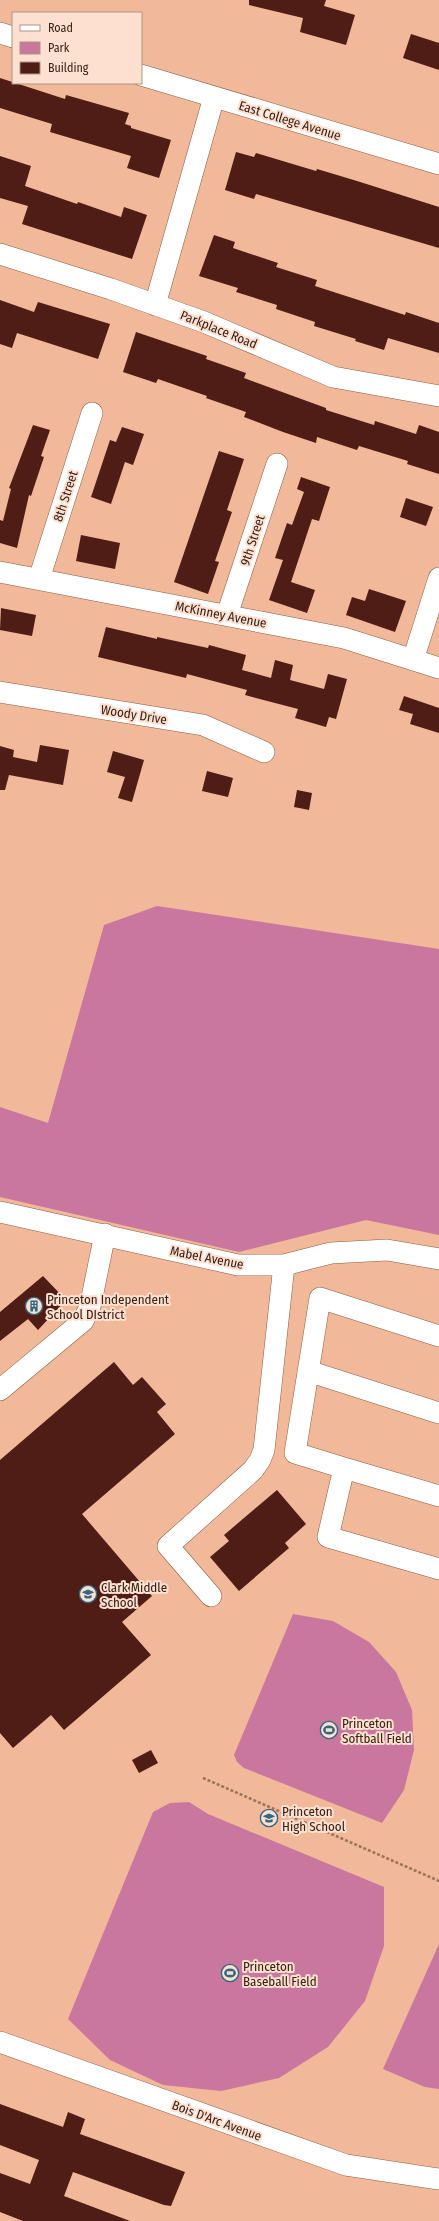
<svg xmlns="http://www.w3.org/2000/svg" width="439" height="2221" viewBox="0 0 439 2221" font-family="'Fira Sans Condensed',sans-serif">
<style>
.green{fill:#c9779f}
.building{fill:#4f1c16}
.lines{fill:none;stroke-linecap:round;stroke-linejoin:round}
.minor-casing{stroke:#8f5c40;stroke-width:22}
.path{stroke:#9c745d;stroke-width:2.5;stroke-dasharray:3 2;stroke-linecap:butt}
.minor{stroke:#fff;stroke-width:21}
.labels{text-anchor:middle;stroke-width:4;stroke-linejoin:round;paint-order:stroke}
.street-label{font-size:13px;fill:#362115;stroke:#fee0d0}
.poi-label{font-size:13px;fill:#362115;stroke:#fee0d0;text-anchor:start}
</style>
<rect width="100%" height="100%" fill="#f1b899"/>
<path class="green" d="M 157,906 L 439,949 L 439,1235 L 366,1220 L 239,1252 L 0,1197 L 0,1107 L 48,1123 L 104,925 Z
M 293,1614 L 333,1621 L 369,1642 L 396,1672 L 412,1710 L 414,1750 L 404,1790 L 382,1823 L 244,1768 L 237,1762 L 234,1755 Z
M 189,1802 L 208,1814 L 384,1887 L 384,1946 L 365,2001 L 328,2047 L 279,2078 L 221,2091 L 163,2085 L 110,2060 L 68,2019 L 153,1812 L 170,1803 Z
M 439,1944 L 439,2089 L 425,2087 L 383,2069 Z"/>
<path class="building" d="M 249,0 L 326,0 L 324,6 L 355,15 L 346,45 L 300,32 L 303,18 L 249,5 Z
M 411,34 L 439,43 L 439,70 L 403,58 Z
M 0,78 L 65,99 L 66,95 L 129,113 L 125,124 L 131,126 L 131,128 L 171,140 L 159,178 L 127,168 L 131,156 L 50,132 L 52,124 L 0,108 Z
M 236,152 L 254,157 L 256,153 L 316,171 L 317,169 L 357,181 L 439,207 L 439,248 L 256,194 L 254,199 L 225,190 Z
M 0,156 L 31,166 L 25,186 L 77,204 L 78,202 L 121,217 L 124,207 L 147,215 L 132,259 L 22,224 L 28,206 L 0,198 Z
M 214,235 L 235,242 L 233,248 L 278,263 L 276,267 L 317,280 L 315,286 L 405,315 L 406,312 L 439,323 L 439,353 L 388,338 L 384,350 L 355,341 L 356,339 L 314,326 L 315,322 L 276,309 L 277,305 L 236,292 L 238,288 L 199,276 Z
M 0,300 L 34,312 L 38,302 L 110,324 L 98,359 L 17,333 L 12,348 L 0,344 Z
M 136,332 L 207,356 L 206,359 L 246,373 L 244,378 L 326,408 L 326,410 L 374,425 L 375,421 L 416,434 L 419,425 L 439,432 L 439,474 L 407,464 L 408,461 L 359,446 L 357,450 L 317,437 L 316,443 L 283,432 L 244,417 L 246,412 L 206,398 L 207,396 L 158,379 L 156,383 L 123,372 Z
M 33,425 L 50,430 L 41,456 L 44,457 L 31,496 L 29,495 L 17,548 L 0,543 L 0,520 L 3,521 L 11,489 L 9,488 Z
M 122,427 L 144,434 L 133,465 L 125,462 L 111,504 L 91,497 L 110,440 L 116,442 Z
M 219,451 L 244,459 L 227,510 L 232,512 L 215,561 L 219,562 L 208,594 L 174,582 Z
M 301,477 L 330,487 L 319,521 L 312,519 L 291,582 L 315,590 L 307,613 L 269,600 L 283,560 L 275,558 L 287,523 L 292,525 L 304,492 L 297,489 Z
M 406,498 L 433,507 L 426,526 L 400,517 Z
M 81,535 L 120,543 L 115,569 L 76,561 Z
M 369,589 L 406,601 L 395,632 L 346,615 L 352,597 L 365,601 Z
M 1,608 L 36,615 L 32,636 L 0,630 Z
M 106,627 L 157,639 L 157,637 L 208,648 L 209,645 L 246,655 L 242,670 L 271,678 L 275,660 L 293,665 L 290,680 L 324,689 L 328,674 L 347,679 L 336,719 L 329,717 L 326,727 L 295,718 L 298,709 L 245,695 L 247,690 L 187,674 L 186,678 L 98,657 Z
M 404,696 L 439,708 L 439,733 L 410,724 L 413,714 L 399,710 Z
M 40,745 L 69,750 L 63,785 L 9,775 L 5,790 L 0,790 L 0,746 L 14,750 L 13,757 L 37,762 Z
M 113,751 L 144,760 L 132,802 L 118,798 L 125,777 L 107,772 Z
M 207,771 L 233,778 L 228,797 L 202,791 Z
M 297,790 L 312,793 L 309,810 L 294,807 Z
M 43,1276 L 66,1300 L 38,1330 L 28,1319 L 0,1341 L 0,1312 Z
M 114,1362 L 133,1385 L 142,1377 L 166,1404 L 157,1412 L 175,1434 L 82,1514 L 152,1596 L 122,1622 L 151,1655 L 64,1730 L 51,1715 L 13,1748 L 0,1733 L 0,1460 Z
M 277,1490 L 306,1524 L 285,1543 L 289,1548 L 239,1591 L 210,1557 L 229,1541 L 224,1535 Z
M 151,1750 L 158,1763 L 139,1773 L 132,1760 Z
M 0,2104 L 63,2127 L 68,2112 L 85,2119 L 80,2134 L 185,2172 L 171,2206 L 164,2205 L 73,2172 L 64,2196 L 130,2221 L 23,2221 L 0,2212 L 0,2173 L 30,2184 L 39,2160 L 0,2145 Z"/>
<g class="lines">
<defs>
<path id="minor" d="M 0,33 L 13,37
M 141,75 L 439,164
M 0,254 L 111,289 L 204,322 L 333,377 L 439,396
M 155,305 L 214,97
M 0,572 L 344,638 L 439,668
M 39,579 L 92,413
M 227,615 L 277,464
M 413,660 L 439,578
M 0,692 L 203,725 L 264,752
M 0,1212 L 238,1265 L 284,1265 L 331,1253 L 387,1250 L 439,1259
M 439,1336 L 320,1298 L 295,1453 L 344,1468 L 328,1537 L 439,1569
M 308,1371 L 439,1413
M 0,1390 L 83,1321 L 90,1307 L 105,1234
M 344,1468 L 439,1496
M 211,1596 L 168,1546 L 253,1470 L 260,1460 L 264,1450 L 284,1265
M 0,2042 L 346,2165 L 439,2179"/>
</defs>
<use href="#minor" class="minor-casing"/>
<path class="path" d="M 203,1778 L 439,1881"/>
<use href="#minor" class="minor"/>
</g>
<defs>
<symbol id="building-ring" viewBox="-11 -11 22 22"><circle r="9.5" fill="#fee0d0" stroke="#2f6881" stroke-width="1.5"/><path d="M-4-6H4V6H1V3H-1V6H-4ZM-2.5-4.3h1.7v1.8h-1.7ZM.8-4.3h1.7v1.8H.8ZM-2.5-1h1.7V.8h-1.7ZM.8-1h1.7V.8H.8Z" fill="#2f6881"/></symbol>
<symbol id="school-ring" viewBox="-11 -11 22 22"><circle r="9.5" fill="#fee0d0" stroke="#2f6881" stroke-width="1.5"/><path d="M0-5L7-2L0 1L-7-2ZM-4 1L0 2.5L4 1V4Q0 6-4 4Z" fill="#2f6881"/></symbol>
<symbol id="stadium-ring" viewBox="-11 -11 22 22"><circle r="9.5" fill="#fee0d0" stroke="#2f6881" stroke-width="1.5"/><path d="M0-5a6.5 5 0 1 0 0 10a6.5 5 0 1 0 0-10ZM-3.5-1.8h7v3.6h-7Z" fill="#2f6881"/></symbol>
</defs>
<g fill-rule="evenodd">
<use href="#building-ring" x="24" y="1296" width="20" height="20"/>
<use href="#school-ring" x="78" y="1584" width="20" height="20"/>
<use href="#stadium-ring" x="319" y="1720" width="20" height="20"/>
<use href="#school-ring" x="259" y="1808" width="20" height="20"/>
<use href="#stadium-ring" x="220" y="1963" width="20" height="20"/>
</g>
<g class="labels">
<g class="street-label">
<text transform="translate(290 120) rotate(17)" y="5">East College Avenue</text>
<text transform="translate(219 329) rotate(22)" y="5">Parkplace Road</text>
<text transform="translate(65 496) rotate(-72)" y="5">8th Street</text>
<text transform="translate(252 540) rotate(-72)" y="5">9th Street</text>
<text transform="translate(221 614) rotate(11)" y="5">McKinney Avenue</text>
<text transform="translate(134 714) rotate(9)" y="5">Woody Drive</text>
<text transform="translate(207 1257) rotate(11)" y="5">Mabel Avenue</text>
<text transform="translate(217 2120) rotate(20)" y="5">Bois D'Arc Avenue</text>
</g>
<g class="poi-label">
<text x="47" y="1304">Princeton Independent<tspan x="47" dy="15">School DIstrict</tspan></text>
<text x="101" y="1592">Clark Middle<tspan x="101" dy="15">School</tspan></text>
<text x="342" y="1728">Princeton<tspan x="342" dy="15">Softball Field</tspan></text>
<text x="282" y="1816">Princeton<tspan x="282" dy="15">High School</tspan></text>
<text x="243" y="1971">Princeton<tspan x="243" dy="15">Baseball Field</tspan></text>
</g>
</g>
<rect x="12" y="12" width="130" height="72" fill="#fee0d0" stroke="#ae9485"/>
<rect x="20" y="25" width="20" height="6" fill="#ffffff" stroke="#ae9485"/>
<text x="48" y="32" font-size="12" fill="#362115">Road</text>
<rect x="20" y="42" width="20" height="12" fill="#c9779f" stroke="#ae9485"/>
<text x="48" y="52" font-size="12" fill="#362115">Park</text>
<rect x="20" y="62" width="20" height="12" fill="#4f1c16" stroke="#ae9485"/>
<text x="48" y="72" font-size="12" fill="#362115">Building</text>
</svg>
